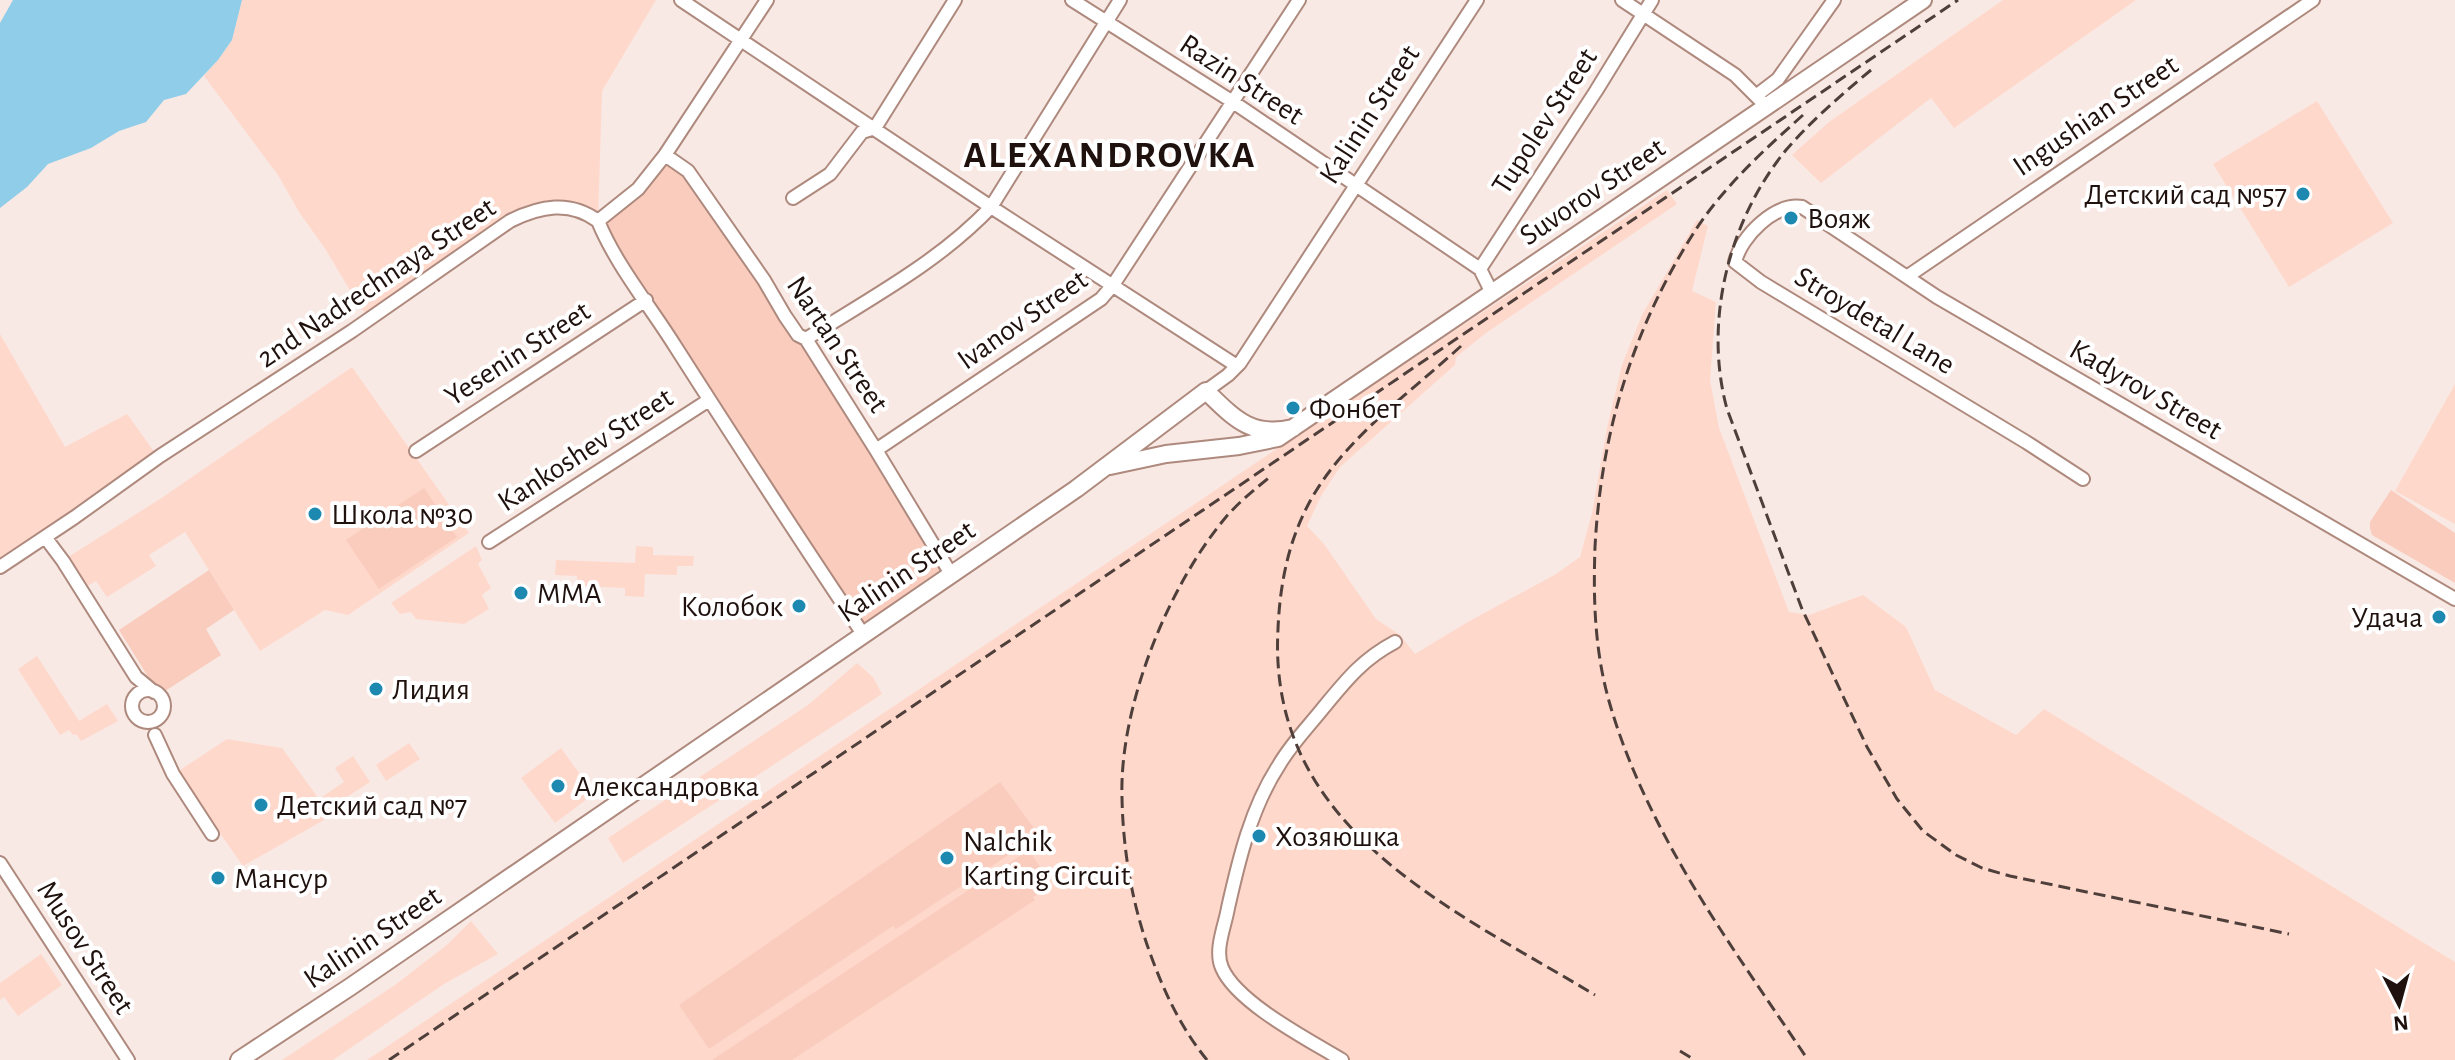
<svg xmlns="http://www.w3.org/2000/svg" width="2455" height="1060" viewBox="0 0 2455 1060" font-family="'Alegreya Sans',sans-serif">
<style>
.built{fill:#ffd8cc}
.green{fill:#f9ccbd}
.water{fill:#8fcde9}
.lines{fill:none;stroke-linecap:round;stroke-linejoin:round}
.minor-casing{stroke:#ae897d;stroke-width:16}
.major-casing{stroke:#ae897d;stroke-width:20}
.minor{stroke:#fff;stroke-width:12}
.major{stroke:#fff;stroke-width:16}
.rail{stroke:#4e3f3b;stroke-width:3;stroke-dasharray:12 6;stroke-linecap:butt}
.poi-dot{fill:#1d89b0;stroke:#fff;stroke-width:3}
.labels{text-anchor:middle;stroke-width:8;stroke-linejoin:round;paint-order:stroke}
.street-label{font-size:30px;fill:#1f110d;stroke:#fff}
.poi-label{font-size:30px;fill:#1f110d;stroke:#fff;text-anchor:start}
.district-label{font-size:38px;font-weight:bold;letter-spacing:2px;fill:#1f110d;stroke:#fff}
</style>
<rect width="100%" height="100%" fill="#f9e9e4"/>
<path class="built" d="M 242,0 L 656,0 L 602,91 L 598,221 L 587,213 L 534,211 L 372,317 L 361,309 L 326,250 L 299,212 L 278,175 L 204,76 L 218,60 L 232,40 Z
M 2003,0 L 2136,0 L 1954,128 L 1931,98 L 1821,183 L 1792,155 L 1829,122 Z
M 2317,101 L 2393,223 L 2289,287 L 2213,164 Z
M 1667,190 L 1677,204 L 1486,333 L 1456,357 L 1455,365 L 1340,467 L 1321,496 L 1307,526 L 1324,544 L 1376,619 L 1400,635 L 1415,654 L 1466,623 L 1556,574 L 1580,557 L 1592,513 L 1607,428 L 1622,365 L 1642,315 L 1697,220 L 1708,226 L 1692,291 L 1716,302 L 1710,380 L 1719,428 L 1789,612 L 1809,615 L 1863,595 L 1906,627 L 1935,690 L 2016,735 L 2044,709 L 2455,962 L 2455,1060 L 367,1060 L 1290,440 Z
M 0,334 L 65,447 L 127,414 L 153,450 L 160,456 L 0,567 Z
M 352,367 L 469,533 L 348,615 L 325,610 L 260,651 L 185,532 L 149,555 L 156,566 L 107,597 L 96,581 L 84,588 L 65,559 L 163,497 Z
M 2455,384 L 2455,524 L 2395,491 Z
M 476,546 L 482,560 L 478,564 L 491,588 L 482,595 L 489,609 L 464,624 L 416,619 L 411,612 L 400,614 L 391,603 Z
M 636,546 L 653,547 L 653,555 L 694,556 L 693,566 L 677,566 L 677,575 L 645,574 L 644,597 L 625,596 L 625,588 L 577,586 L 577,576 L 555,575 L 556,560 L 635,563 Z
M 37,656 L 79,721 L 107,704 L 118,721 L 81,741 L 76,734 L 73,735 L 69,730 L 60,735 L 18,669 Z
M 857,663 L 873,677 L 882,694 L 623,863 L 608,838 L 808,705 Z
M 227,739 L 282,748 L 319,799 L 344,782 L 335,768 L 353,756 L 370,782 L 327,810 L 324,820 L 243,866 L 177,772 Z
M 409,743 L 420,759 L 386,781 L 376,765 Z
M 561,748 L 594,794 L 555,823 L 521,778 Z
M 471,921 L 498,954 L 444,984 L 333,1060 L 282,1060 L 395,985 L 448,944 Z
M 41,954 L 62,985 L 18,1016 L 4,997 L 0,1000 L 0,983 Z"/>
<path class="green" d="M 665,155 L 688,171 L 764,280 L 951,574 L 863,634 L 598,221 Z
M 424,488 L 457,537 L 379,589 L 346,540 Z
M 2391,490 L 2455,533 L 2455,583 L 2372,535 L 2370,528 L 2370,522 Z
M 209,570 L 234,610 L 206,629 L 221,655 L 165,691 L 152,683 L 119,630 Z
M 1000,782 L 1039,835 L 896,929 L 893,926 L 709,1049 L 679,1005 Z
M 1029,850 L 1052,885 L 1033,897 L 1035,900 L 792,1060 L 712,1060 Z"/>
<path class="water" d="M 13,0 L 242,0 L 232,40 L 218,60 L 186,94 L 164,100 L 146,122 L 119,131 L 91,148 L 48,164 L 27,187 L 0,208 L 0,23 Z"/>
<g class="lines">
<defs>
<path id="minor" d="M 681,0 L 991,207 L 1237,366
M 1072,0 L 1233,102 L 1480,269 L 1492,293
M 1622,0 L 1735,75 L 1766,106
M 1757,95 L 1778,79 L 1834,0
M 665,155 L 688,171 L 764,280 L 785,316 L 798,335 L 806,339 L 876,450 L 951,574
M 793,198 L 830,174 L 862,132 L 875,128 L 955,0
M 598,221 C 616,265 650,306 675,346 C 737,443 799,539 863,634
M 598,221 L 638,189 L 665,155 L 767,0
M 1480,269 L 1596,91 L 1652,0
M 1908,276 L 2313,0
M 806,339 C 869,299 939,262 991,207 L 1120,0
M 1206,391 L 1228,375 L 1240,363 L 1477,0
M 876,450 L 1101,299 L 1113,285 L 1299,0
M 416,451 L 646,300
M 2083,479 L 2026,442 L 1761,282 L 1735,262 C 1741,236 1775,203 1802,207 L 1937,297 L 2455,599
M 45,537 L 63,561 L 136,677 L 154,692
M 489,542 L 709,400
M 0,567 L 75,517 L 160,456 L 352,331 L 510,221 C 540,206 570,200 598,221
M132 706a16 16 0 1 1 32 0a16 16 0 1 1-32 0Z
M 155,735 L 173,774 L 212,834
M 0,863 L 128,1060
M 1342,1060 C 1309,1040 1237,1003 1222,968 C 1214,950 1225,926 1228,908 C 1239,859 1251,808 1279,765 C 1291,744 1309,726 1324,707 C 1347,679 1363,659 1395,642"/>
<path id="major" d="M 1110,466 L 1166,454 L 1239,446 L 1278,438 L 1923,0
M 239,1060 L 350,987 L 1076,489 L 1206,391 C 1234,418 1251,438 1293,428"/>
</defs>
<use href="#minor" class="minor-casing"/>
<use href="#major" class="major-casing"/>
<use href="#minor" class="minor"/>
<use href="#major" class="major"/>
<path class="rail" d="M 1871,70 C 1841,95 1811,121 1786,150 C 1729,220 1703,321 1727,409 L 1802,609 L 1867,747 L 1897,799 L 1923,831 L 1956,855 L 1982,868 L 2010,876 L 2289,934
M 1803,115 C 1763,151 1722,188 1693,234 C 1632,331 1601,433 1595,547 C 1593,603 1595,655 1611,708 C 1650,838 1734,949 1808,1060
M 1461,346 C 1411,392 1352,433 1316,491 C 1290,533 1280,580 1278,629 C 1267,829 1451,908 1595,995
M 1680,1051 L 1695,1060
M 389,1060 L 1958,0
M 1207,1060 C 1181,1028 1164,992 1150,953 C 1132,904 1123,850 1122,798 C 1119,707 1168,586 1226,517 C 1239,502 1255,489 1271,476"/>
</g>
<g class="poi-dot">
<circle cx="2303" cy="194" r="8"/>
<circle cx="1791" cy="218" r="8"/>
<circle cx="1293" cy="408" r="8"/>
<circle cx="315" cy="514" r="8"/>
<circle cx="521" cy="593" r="8"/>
<circle cx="799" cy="606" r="8"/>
<circle cx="2439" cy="617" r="8"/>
<circle cx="376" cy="689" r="8"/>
<circle cx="558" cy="786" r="8"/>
<circle cx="261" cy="805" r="8"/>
<circle cx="1259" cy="836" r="8"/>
<circle cx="947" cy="858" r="8"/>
<circle cx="218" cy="878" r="8"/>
</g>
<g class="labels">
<g class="street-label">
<text transform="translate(1242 79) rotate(33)" y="10">Razin Street</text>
<text transform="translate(1369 114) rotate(-57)" y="10">Kalinin Street</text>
<text transform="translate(2095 115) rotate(-34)" y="10">Ingushian Street</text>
<text transform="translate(1544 121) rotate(-57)" y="10">Tupolev Street</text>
<text transform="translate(1592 191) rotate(-34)" y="10">Suvorov Street</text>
<text transform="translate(376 282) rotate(-34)" y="10">2nd Nadrechnaya Street</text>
<text transform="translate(1022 319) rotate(-35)" y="10">Ivanov Street</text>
<text transform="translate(1875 320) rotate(31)" y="10">Stroydetal Lane</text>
<text transform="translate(838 344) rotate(56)" y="10">Nartan Street</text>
<text transform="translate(517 353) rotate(-33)" y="10">Yesenin Street</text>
<text transform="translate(2146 389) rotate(30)" y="10">Kadyrov Street</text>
<text transform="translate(585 449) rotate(-33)" y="10">Kankoshev Street</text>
<text transform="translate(906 571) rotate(-34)" y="10">Kalinin Street</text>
<text transform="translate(372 937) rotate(-34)" y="10">Kalinin Street</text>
<text transform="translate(86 947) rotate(57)" y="10">Musov Street</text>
</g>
<g class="poi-label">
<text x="2287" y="204" text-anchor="end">Детский сад №57</text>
<text x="1807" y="228">Вояж</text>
<text x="1309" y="418">Фонбет</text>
<text x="331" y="524">Школа №30</text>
<text x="537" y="603">MMA</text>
<text x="783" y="616" text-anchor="end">Колобок</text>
<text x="2423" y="627" text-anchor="end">Удача</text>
<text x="392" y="699">Лидия</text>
<text x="574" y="796">Александровка</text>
<text x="277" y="815">Детский сад №7</text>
<text x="1275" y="846">Хозяюшка</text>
<text x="963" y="851">Nalchik<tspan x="963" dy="34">Karting Circuit</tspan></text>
<text x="234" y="888">Мансур</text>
</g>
<g class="district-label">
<text x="1110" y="167">ALEXANDROVKA</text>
</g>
</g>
<g transform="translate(2399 1004) rotate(174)" stroke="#ffffff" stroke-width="6" paint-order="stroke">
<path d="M0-6L14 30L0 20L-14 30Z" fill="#1f110d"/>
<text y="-12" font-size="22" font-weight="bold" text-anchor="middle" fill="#1f110d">N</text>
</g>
</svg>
